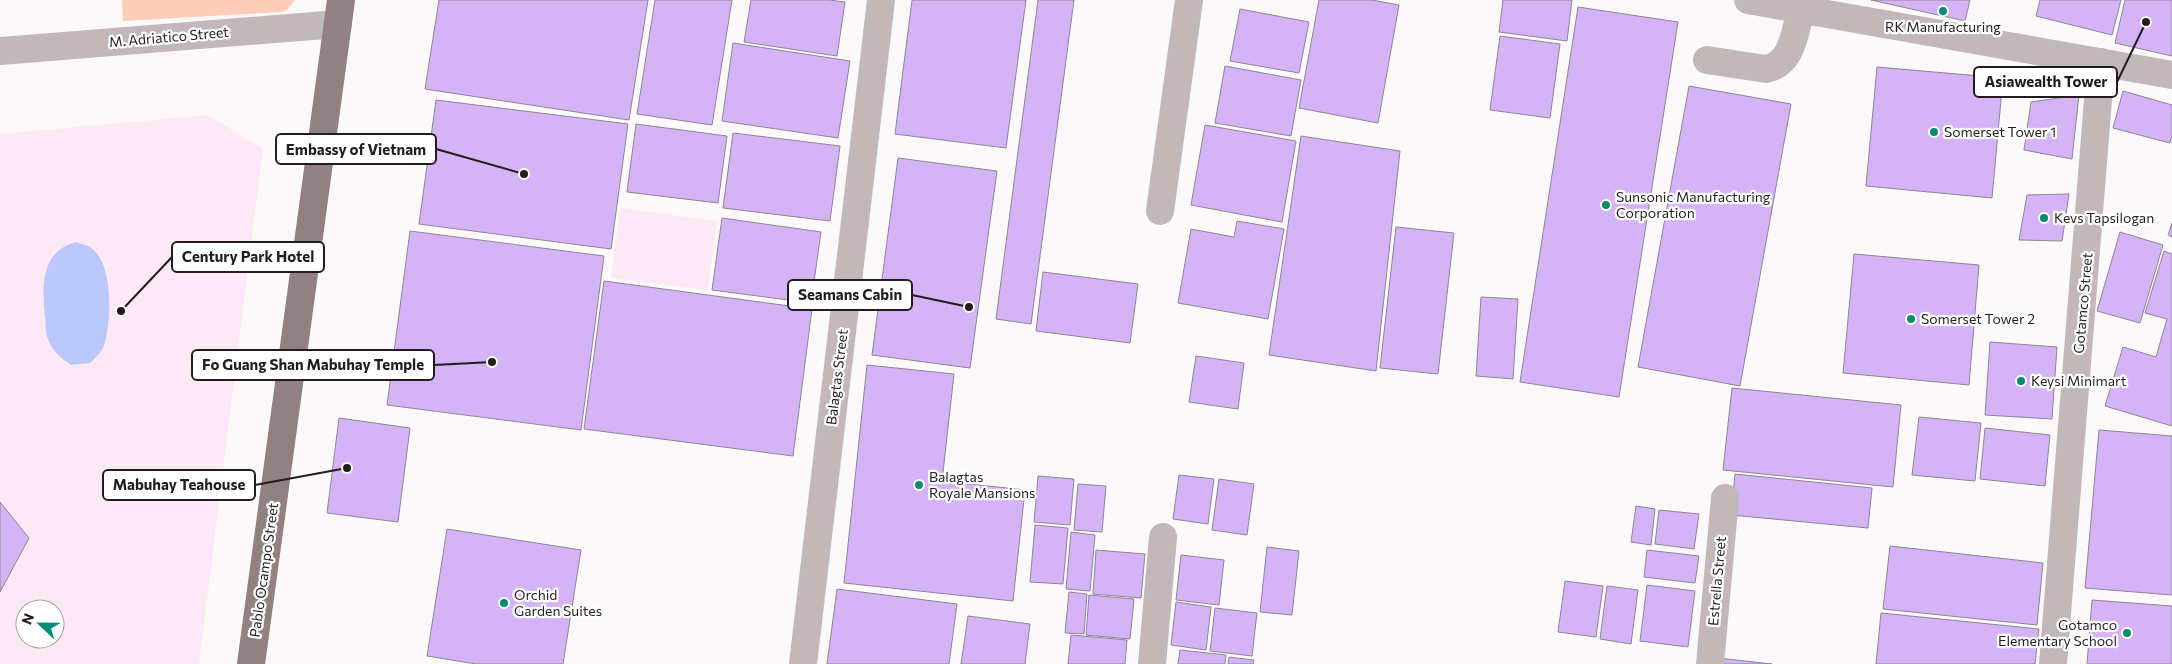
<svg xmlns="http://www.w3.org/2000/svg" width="2172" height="664" viewBox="0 0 2172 664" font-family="Commissioner,sans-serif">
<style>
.built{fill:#fde9f5;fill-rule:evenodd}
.green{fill:#fecdb7}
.water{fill:#bac8fc}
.building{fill:#d4b3f7;stroke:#8d8695}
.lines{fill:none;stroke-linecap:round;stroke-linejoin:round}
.minor{stroke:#c2b8b9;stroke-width:28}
.major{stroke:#918182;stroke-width:28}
.poi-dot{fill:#008b72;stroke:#fff;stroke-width:2}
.labels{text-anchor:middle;stroke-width:4.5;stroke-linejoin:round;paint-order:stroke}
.poi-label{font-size:14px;fill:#221c1f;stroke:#fff;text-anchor:start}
.street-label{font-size:14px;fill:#221c1f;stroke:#fff}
.leader{fill:none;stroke:#221c1f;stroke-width:2}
.callout-dot{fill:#221c1f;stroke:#fff;stroke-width:2}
.callout{fill:#fff;stroke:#221c1f;stroke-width:2}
.callout-label{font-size:15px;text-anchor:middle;font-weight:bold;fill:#221c1f}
</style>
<rect width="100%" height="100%" fill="#fdf9fb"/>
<path class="built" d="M 208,115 L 263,149 L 199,664 L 0,664 L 0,134 ZM 25,609 L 55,609 L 55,639 L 25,639 Z
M 620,208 L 717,221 L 708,290 L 611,278 Z"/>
<path class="green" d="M 122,0 L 295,0 L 287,10 L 281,12 L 123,21 Z"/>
<path class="water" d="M 76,242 C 81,244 87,245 91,248 C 114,263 112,325 103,348 C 100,354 94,359 90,363 L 71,365 C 61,358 52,351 48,339 C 45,333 46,323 45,316 C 42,286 40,252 76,242 Z"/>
<path class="building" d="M 439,0 L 648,0 L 629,120 L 425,89 Z
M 655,0 L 732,0 L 712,125 L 637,114 Z
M 751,0 L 829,0 L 845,2 L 837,56 L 744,42 Z
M 912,0 L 1026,0 L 1006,148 L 895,134 Z
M 1038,0 L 1074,0 L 1031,324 L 996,319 Z
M 1319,0 L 1372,0 L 1399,5 L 1378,123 L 1299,108 Z
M 1503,0 L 1572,0 L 1567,41 L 1499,32 Z
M 1871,0 L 1970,0 L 1965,21 Z
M 2040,0 L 2121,0 L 2112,35 L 2036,16 Z
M 2125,0 L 2172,0 L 2172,56 L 2115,43 Z
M 1578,7 L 1678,22 L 1619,397 L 1520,382 Z
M 1240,9 L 1309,22 L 1299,73 L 1230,61 Z
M 1500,36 L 1560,44 L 1550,118 L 1490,110 Z
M 733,43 L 850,61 L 838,138 L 722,121 Z
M 1225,66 L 1301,80 L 1291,136 L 1215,123 Z
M 1877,67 L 2003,78 L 1992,198 L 1866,186 Z
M 1689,86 L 1791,104 L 1740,386 L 1638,367 Z
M 2123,91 L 2172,105 L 2172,135 L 2170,143 L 2113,128 Z
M 2079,95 L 2072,159 L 2024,150 L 2031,102 Z
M 436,100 L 628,124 L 611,249 L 419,224 Z
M 636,124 L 727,136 L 718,203 L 627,192 Z
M 1205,125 L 1296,141 L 1282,222 L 1191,205 Z
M 733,133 L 840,146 L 830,221 L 723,208 Z
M 1301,136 L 1400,151 L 1376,371 L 1269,355 Z
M 898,158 L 997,171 L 970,368 L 872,355 Z
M 2069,194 L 2062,241 L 2019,240 L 2027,195 Z
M 722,218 L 821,232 L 811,303 L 712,290 Z
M 1237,221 L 1284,229 L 1268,319 L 1178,303 L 1191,229 L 1234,237 Z
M 2172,223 L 2172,237 L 2168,235 Z
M 1396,227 L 1454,233 L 1438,374 L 1380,368 Z
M 410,231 L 604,256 L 581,430 L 387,405 Z
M 2120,232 L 2163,245 L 2140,323 L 2097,311 Z
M 2164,251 L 2172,254 L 2172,426 L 2105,406 L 2123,347 L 2156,357 L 2167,319 L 2145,313 Z
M 1854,254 L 1979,265 L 1969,385 L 1843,373 Z
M 1043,272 L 1138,284 L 1130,343 L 1036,331 Z
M 604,281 L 812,309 L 793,456 L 584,429 Z
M 1481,297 L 1518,299 L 1513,379 L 1476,376 Z
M 1990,342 L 2057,347 L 2052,419 L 1985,415 Z
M 1196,356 L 1244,363 L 1238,409 L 1189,402 Z
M 867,365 L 954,374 L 942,481 L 1025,490 L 1013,601 L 844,583 Z
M 1732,388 L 1901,405 L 1893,487 L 1723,470 Z
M 1919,417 L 1981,423 L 1975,481 L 1912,475 Z
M 339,418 L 410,428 L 398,522 L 327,513 Z
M 1985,428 L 2050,435 L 2045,486 L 1980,479 Z
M 2099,430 L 2172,436 L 2172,595 L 2085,588 Z
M 1735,474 L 1872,488 L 1868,528 L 1731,515 Z
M 1179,475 L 1214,479 L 1208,524 L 1173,519 Z
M 1038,476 L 1074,479 L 1070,525 L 1034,522 Z
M 1219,479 L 1254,484 L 1247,535 L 1212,530 Z
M 1078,484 L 1106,486 L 1102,532 L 1074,530 Z
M 0,502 L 29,538 L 0,592 Z
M 1636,506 L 1655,509 L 1651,545 L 1631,542 Z
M 1659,510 L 1699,514 L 1694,549 L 1655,544 Z
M 1035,525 L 1068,528 L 1063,584 L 1030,582 Z
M 447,529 L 581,550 L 563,664 L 476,664 L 427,656 Z
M 1071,532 L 1095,535 L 1090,591 L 1066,589 Z
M 1890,546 L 2043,563 L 2037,625 L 1883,609 Z
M 1267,547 L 1299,551 L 1292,615 L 1260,612 Z
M 1096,550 L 1145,554 L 1141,598 L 1093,594 Z
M 1647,550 L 1699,556 L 1695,583 L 1644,577 Z
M 1181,555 L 1224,560 L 1219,605 L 1176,600 Z
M 1565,581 L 1603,586 L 1596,637 L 1558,632 Z
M 1647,585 L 1695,591 L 1688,647 L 1640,641 Z
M 1607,586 L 1638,590 L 1631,644 L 1600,639 Z
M 837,589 L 957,604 L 949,664 L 827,664 Z
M 1069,592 L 1087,594 L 1084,634 L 1065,633 Z
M 1089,595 L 1134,599 L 1130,639 L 1086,635 Z
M 2092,600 L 2172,606 L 2172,664 L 2087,664 Z
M 1176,602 L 1211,607 L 1206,650 L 1171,645 Z
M 1215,608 L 1257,613 L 1252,656 L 1210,651 Z
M 1881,613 L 2039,629 L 2035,664 L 1876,664 Z
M 968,616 L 1030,624 L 1025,664 L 961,664 Z
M 1071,635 L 1127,640 L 1125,664 L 1068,664 Z
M 1180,650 L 1226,655 L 1225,664 L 1178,664 Z
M 1229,657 L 1254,660 L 1253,664 L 1228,664 Z
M 1718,658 L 1772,664 L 1717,664 Z"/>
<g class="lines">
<path class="minor" d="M 1748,0 L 2172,75
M 0,51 L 338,24
M 1707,60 L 1766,69 C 1793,64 1795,31 1801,9
M 1160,211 L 1189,0
M 803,664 L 881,0
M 1152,664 L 1163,537
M 1710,664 L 1725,498
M 2053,664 L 2101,62"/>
<path class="major" d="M 251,664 L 341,0"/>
</g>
<g class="poi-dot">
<circle cx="1943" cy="11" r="5"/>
<circle cx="1934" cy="132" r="5"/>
<circle cx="1606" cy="205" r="5"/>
<circle cx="2044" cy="218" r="5"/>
<circle cx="1911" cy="319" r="5"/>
<circle cx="2021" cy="381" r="5"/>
<circle cx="919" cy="485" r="5"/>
<circle cx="504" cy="603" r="5"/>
<circle cx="2127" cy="633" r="5"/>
</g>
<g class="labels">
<g class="poi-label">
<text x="1943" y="32" text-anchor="middle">RK Manufacturing</text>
<text x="1944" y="137">Somerset Tower 1</text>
<text x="1616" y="202">Sunsonic Manufacturing<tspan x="1616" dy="16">Corporation</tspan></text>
<text x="2054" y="223">Kevs Tapsilogan</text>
<text x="1921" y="324">Somerset Tower 2</text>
<text x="2031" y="386">Keysi Minimart</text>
<text x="929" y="482">Balagtas<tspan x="929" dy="16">Royale Mansions</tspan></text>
<text x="514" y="600">Orchid<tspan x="514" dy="16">Garden Suites</tspan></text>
<text x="2117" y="630" text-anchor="end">Gotamco<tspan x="2117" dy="16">Elementary School</tspan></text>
</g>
<g class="street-label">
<text transform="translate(169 37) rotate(-5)" y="5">M. Adriatico Street</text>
<text transform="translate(2083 303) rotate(-85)" y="5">Gotamco Street</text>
<text transform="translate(837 377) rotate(-83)" y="5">Balagtas Street</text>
<text transform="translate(264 570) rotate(-82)" y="5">Pablo Ocampo Street</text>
<text transform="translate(1717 581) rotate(-85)" y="5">Estrella Street</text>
</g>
</g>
<path class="leader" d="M2146 22L2117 82M524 174L436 149M121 311L172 257M969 307L912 295M492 362L434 365M347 468L255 485"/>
<g class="callout-dot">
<circle cx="2146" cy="22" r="5"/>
<circle cx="524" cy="174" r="5"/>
<circle cx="121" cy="311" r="5"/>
<circle cx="969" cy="307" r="5"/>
<circle cx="492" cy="362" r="5"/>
<circle cx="347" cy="468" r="5"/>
</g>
<g class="callout">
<rect x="1974" y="67" width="143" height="30" rx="5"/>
<rect x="276" y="134" width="160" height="30" rx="5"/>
<rect x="172" y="242" width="152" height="30" rx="5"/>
<rect x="788" y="280" width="124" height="30" rx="5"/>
<rect x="192" y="350" width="242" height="30" rx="5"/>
<rect x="103" y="470" width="152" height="30" rx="5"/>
</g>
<g class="callout-label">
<text x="2046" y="87">Asiawealth Tower</text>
<text x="356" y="155">Embassy of Vietnam</text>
<text x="248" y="262">Century Park Hotel</text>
<text x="850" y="300">Seamans Cabin</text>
<text x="313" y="370">Fo Guang Shan Mabuhay Temple</text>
<text x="179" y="490">Mabuhay Teahouse</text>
</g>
<g transform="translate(40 624) rotate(292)"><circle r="24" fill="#ffffff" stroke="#a7a4a5"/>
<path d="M0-4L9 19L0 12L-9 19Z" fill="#008b72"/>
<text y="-8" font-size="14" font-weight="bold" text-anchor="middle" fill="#221c1f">N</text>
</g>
</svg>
